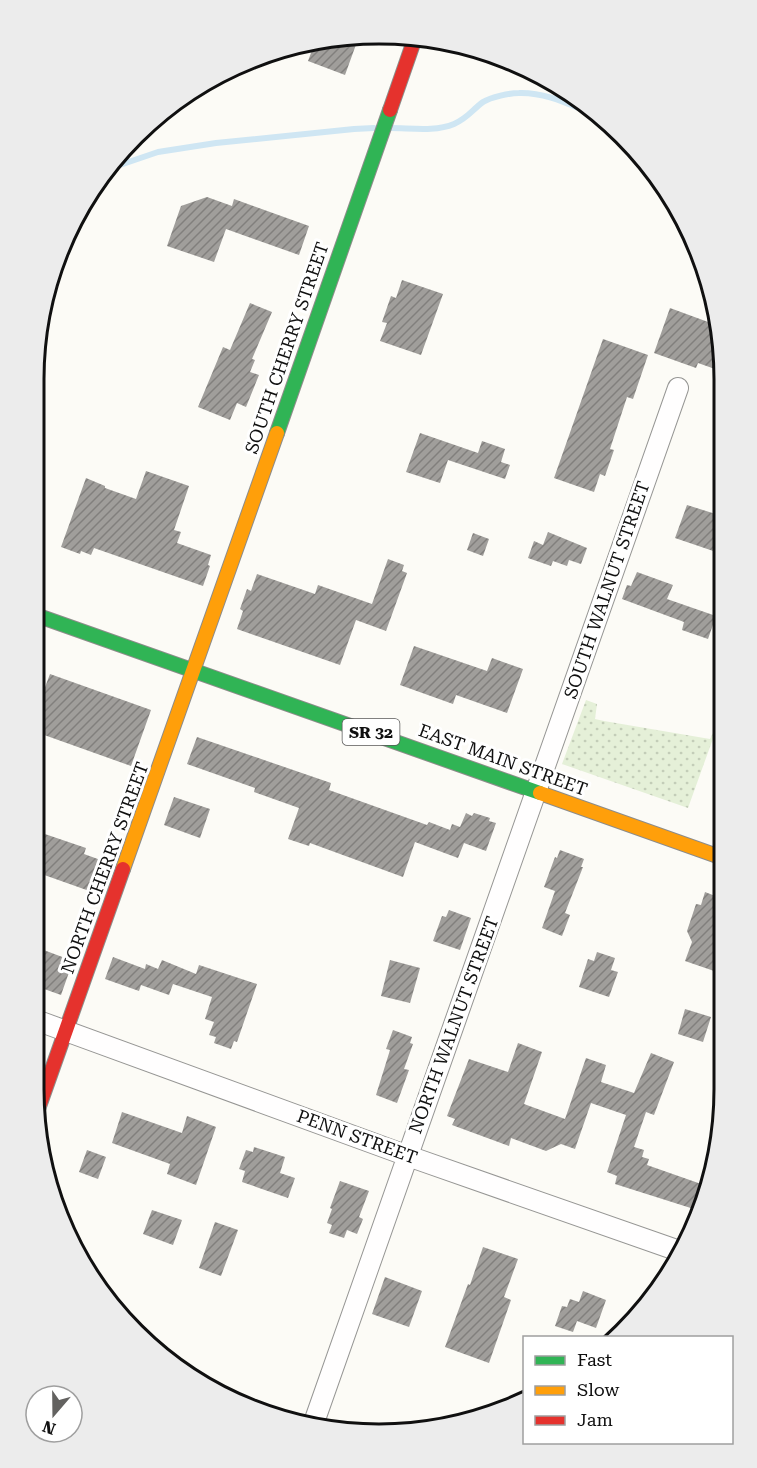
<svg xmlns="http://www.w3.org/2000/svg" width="757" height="1468" viewBox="0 0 757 1468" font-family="'Roboto Serif',serif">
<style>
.park{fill:url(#park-dots)}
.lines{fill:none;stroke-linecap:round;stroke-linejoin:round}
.stream{stroke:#cfe6f3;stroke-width:6}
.building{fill:url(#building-hatch)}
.street-casing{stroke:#969694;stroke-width:22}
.fast-casing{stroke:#8d8c8a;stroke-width:16}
.slow-casing{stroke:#8d8c8a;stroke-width:16}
.jam-casing{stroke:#8d8c8a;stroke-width:16}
.street{stroke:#fffefe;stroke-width:20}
.fast{stroke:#30b455;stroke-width:14}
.slow{stroke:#ff9f0a;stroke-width:14}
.jam{stroke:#e5322d;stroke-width:14}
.labels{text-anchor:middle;stroke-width:6;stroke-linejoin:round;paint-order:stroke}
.shield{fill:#fff;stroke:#585858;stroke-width:1.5}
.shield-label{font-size:16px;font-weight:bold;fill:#101010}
.street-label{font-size:18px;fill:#101010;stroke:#fff}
.rim{fill:none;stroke:#101010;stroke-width:3}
</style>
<defs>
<pattern id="park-dots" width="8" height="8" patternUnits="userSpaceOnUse" patternTransform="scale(1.5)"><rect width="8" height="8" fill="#e5f0d8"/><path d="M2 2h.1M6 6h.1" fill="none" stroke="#c3cdb8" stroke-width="1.8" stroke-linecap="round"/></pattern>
<pattern id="building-hatch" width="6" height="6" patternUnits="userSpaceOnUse" patternTransform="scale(1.5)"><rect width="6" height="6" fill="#a09e9b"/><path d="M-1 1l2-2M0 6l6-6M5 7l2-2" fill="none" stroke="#817f7d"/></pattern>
</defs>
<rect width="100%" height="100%" fill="#fcfbf6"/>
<path class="park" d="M 586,700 L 597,704 L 595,719 L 604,721 L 710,739 L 713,733 L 715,733 L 688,808 L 562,764 Z"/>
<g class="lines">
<path class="stream" d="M 390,128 C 411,128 435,132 454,124 C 468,118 472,110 483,102 C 491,97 510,93 519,93 C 550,92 577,109 606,119
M 114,167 L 158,152 L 216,143 L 354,129 L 374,128"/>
</g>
<path class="building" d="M 358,39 L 345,75 L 308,61 L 314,45 Z
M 207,197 L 232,206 L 234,199 L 309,226 L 299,255 L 226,229 L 214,262 L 167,246 L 181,206 Z
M 402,280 L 443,294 L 421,355 L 380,341 L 387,323 L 382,322 L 391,296 L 396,298 Z
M 250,303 L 272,312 L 252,359 L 255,360 L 250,372 L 259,375 L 246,407 L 237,403 L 230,420 L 198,407 L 223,347 L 230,350 Z
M 670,308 L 719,326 L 721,353 L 715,369 L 698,363 L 696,368 L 654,353 Z
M 603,339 L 648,355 L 633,399 L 627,397 L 610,449 L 614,450 L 605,476 L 600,474 L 594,492 L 554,478 Z
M 420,433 L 478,453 L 482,441 L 505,449 L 501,462 L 510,465 L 505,479 L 448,460 L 440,483 L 406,472 Z
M 146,471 L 189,486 L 174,530 L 181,532 L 177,543 L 211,555 L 208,565 L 210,566 L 203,586 L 94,548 L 91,555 L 81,551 L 80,554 L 61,547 L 86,478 L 105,486 L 105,488 L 136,499 Z
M 687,505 L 722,516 L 722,554 L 675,538 Z
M 548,532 L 587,548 L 581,564 L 569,560 L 567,566 L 553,561 L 551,566 L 528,558 L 534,541 L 543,545 Z
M 473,533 L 489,539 L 483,556 L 467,550 Z
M 388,559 L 404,565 L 402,571 L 407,573 L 386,631 L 356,620 L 340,665 L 237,629 L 243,611 L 240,609 L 247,589 L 251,591 L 257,574 L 315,594 L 318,585 L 372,604 Z
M 637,572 L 673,585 L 667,599 L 716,616 L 708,639 L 682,630 L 684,622 L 622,599 L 627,585 L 631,586 Z
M 414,646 L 487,671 L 492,658 L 523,669 L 507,713 L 456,695 L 453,704 L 400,685 Z
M 50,674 L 151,710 L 131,766 L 33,731 L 33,719 Z
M 197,737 L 331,783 L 329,790 L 427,825 L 429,822 L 450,830 L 452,824 L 460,827 L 466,813 L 472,816 L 474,813 L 490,818 L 489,821 L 496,823 L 486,851 L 464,843 L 458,858 L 415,842 L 403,877 L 310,843 L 309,846 L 288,839 L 299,808 L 254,792 L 255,788 L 187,764 Z
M 174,797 L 210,809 L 200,838 L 164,825 Z
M 39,832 L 86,848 L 84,854 L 106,862 L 95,893 L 33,871 L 33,836 L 37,837 Z
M 560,850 L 584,859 L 581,867 L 583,867 L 565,913 L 570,915 L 562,936 L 542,928 L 555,891 L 544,887 L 555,857 L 557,858 Z
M 705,892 L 723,899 L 723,954 L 717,972 L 685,961 L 692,942 L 687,931 L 696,904 L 701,905 Z
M 449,910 L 471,918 L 460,950 L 433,941 L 442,916 L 446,917 Z
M 33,946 L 73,961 L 61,995 L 33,985 Z
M 597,952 L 615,958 L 611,970 L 618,972 L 609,997 L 579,987 L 588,959 L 594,961 Z
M 113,957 L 145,969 L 146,964 L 158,969 L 162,960 L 196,974 L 199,965 L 257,984 L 237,1042 L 234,1041 L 231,1049 L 214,1043 L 216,1037 L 209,1035 L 214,1022 L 205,1019 L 212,997 L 173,984 L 169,995 L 141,985 L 139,991 L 105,979 Z
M 390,960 L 420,968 L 410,1003 L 381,996 Z
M 685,1009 L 711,1017 L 703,1042 L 678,1034 Z
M 393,1030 L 412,1037 L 410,1043 L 413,1044 L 404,1069 L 409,1070 L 397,1103 L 376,1095 L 390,1050 L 386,1049 Z
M 518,1043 L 542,1052 L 524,1104 L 565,1119 L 586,1058 L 606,1065 L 601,1082 L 634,1093 L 651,1053 L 674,1062 L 654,1115 L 646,1112 L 634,1147 L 644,1150 L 642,1157 L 649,1159 L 647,1165 L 704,1185 L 697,1210 L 615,1184 L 617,1176 L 607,1172 L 626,1115 L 591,1103 L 575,1149 L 561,1144 L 546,1151 L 511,1138 L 509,1146 L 452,1125 L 455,1119 L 447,1116 L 469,1059 L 508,1072 Z
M 122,1112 L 182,1133 L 187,1116 L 216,1127 L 196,1185 L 167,1174 L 170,1164 L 112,1143 Z
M 254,1147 L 285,1157 L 280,1173 L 295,1178 L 288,1198 L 242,1182 L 245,1171 L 239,1169 L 246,1150 L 253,1152 Z
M 87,1150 L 106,1157 L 98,1179 L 79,1172 Z
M 340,1181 L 369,1191 L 359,1217 L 363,1219 L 357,1234 L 347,1230 L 344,1238 L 329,1233 L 332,1225 L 327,1223 L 332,1209 L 330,1208 Z
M 152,1210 L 182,1220 L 173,1245 L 143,1234 Z
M 215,1222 L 238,1230 L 221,1276 L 199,1268 Z
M 483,1247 L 518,1259 L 504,1297 L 511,1300 L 489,1363 L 445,1347 L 468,1284 L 470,1285 Z
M 385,1277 L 422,1291 L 409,1327 L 372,1314 Z
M 583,1291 L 606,1300 L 596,1328 L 577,1321 L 573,1332 L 555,1326 L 562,1306 L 567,1307 L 570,1299 L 579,1302 Z"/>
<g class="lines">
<defs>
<path id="street" d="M 33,1019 L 408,1156 L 682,1252
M 312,1428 L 678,388"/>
<path id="fast" d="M 277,433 L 390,110
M 33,614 L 540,793"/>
<path id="slow" d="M 540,793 L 723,858
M 123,869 L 277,433"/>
<path id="jam" d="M 390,110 L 415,38
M 37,1112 L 123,869"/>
</defs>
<use href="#street" class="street-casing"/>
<use href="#fast" class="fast-casing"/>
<use href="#slow" class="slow-casing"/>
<use href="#jam" class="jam-casing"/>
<use href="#street" class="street"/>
<use href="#fast" class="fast"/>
<use href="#slow" class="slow"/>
<use href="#jam" class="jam"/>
</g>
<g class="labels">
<rect class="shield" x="342.5" y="719" width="57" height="26" rx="4.5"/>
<g class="shield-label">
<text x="371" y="738">SR 32</text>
</g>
<g class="street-label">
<text transform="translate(287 348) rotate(-71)" y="6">SOUTH CHERRY STREET</text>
<text transform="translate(607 590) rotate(-71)" y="6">SOUTH WALNUT STREET</text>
<text transform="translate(503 760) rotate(20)" y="6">EAST MAIN STREET</text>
<text transform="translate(105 868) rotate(-70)" y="6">NORTH CHERRY STREET</text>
<text transform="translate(454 1025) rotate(-70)" y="6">NORTH WALNUT STREET</text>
<text transform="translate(357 1137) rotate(20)" y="6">PENN STREET</text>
</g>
</g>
<path d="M0 0H757V1468H0ZM379 44H379A335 335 0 0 1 714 379V1089A335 335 0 0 1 379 1424H379A335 335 0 0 1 44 1089V379A335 335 0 0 1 379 44Z" fill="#ececec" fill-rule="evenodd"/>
<path class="rim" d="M379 44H379A335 335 0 0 1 714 379V1089A335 335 0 0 1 379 1424H379A335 335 0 0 1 44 1089V379A335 335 0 0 1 379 44Z"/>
<rect x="523" y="1336" width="210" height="108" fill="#ffffff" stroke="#9f9f9f" stroke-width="1.5"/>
<rect x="535" y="1356" width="30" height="9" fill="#30b455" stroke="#9f9f9f" stroke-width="1.5"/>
<text x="577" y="1366" font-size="18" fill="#101010">Fast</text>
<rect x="535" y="1386" width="30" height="9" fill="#ff9f0a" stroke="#9f9f9f" stroke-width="1.5"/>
<text x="577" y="1396" font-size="18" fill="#101010">Slow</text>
<rect x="535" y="1416" width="30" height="9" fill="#e5322d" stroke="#9f9f9f" stroke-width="1.5"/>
<text x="577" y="1426" font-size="18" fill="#101010">Jam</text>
<g transform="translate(54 1414) rotate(200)"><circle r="28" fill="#ffffff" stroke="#9f9f9f" stroke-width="1.5"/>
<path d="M0-4.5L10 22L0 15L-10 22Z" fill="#636260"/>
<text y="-9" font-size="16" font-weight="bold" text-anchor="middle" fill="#101010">N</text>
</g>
</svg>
